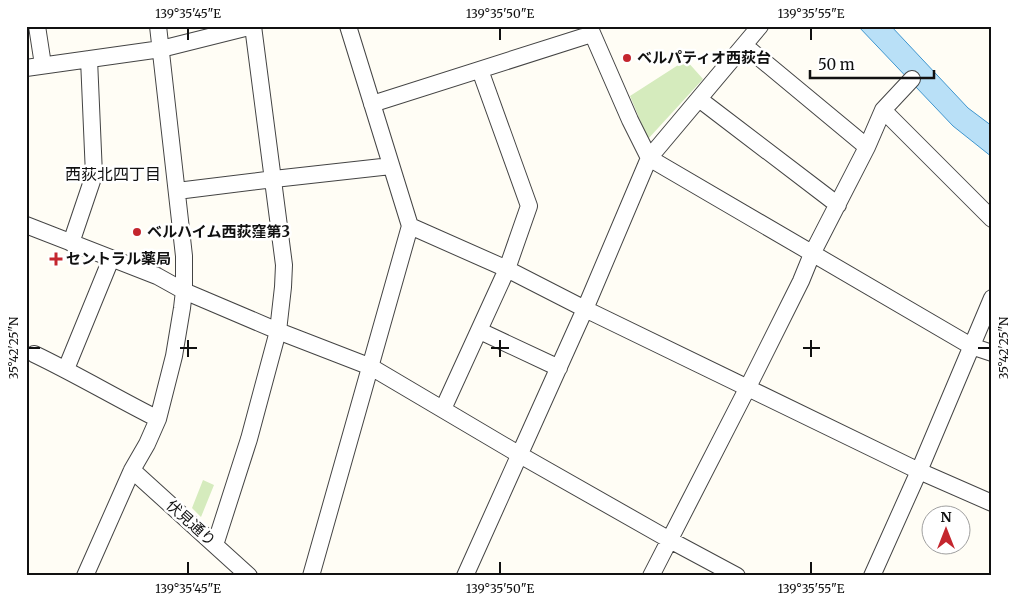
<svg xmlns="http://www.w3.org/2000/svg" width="1018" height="602" viewBox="0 0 1018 602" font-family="Merriweather,'Noto Sans JP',serif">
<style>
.green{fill:#d5ebbd}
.water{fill:#b9e0f7;stroke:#3f96cf}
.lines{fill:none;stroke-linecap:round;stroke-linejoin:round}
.minor-casing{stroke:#444;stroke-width:18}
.minor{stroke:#fff;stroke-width:16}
.ticks{fill:none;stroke:#111;stroke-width:2}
.poi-dot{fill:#c4262e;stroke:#fff;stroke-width:2}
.labels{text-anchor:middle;stroke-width:5;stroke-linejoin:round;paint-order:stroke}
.poi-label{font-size:15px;font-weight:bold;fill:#111;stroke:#fff;text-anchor:start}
.street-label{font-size:15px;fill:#111;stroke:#fff}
.neighbourhood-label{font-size:16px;fill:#111;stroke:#fff}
.neatline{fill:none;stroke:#111;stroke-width:2}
.ticks-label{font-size:12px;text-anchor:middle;fill:#111}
</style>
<rect width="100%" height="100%" fill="#fffdf5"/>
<path class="green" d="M 686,60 L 703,79 L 648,139 L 630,96 Z
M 203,480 L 214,485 L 201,517 L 192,508 Z"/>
<path class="water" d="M 858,26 L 891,26 L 968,108 L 992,126 L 992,157 L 953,126 Z"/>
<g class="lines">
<defs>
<path id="minor" d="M 37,26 L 43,65
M 589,26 L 630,120 L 649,158 L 971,346 L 992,353
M 744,45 L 867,147
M 26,68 L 161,49 L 253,26
M 699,99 L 838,205
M 372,104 L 592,34
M 883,110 L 992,219
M 177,191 L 274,179 L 391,166
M 26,225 L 157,276 L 184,291 L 278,331 L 371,367 L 520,455 L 668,539 L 737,576
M 410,226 L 507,269 L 585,309 L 919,471 L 992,503
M 71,243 L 94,175 L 89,59
M 480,331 L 559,368
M 34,354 C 76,374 116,398 158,419
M 66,369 L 111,259
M 443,409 L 507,269 L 529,206 L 480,70
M 132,470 L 249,576
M 215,545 L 249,439 L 278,331 L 283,287 L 284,265 L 253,26
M 85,576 L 132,470 L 147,444 L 158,419 L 174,356 L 182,308 L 184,291 L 184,256 L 158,26
M 311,576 L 410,226 L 348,26
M 465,576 L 585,309 L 649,158 L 760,26
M 651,576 L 748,387 L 801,281 L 812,254 L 867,147 L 883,110 L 912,79
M 872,576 L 919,471 L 992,298"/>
</defs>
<use href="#minor" class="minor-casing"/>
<use href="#minor" class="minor"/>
</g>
<path class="ticks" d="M 188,28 L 188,40M 500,28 L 500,40M 811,28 L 811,40M 188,340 L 188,357M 500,340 L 500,357M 811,340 L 811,357M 28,348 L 40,348M 180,348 L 197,348M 491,348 L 509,348M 803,348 L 820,348M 978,348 L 990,348M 188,562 L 188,574M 500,562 L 500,574M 811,562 L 811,574"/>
<g class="poi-dot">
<circle cx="627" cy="58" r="5"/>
<circle cx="137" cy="232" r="5"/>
<path d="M53.5 251.5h5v5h5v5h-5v5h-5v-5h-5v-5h5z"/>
</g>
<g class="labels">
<g class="poi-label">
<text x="637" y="63">ベルパティオ西荻台</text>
<text x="147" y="237">ベルハイム西荻窪第3</text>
<text x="66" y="264">セントラル薬局</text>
</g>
<g class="street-label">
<text transform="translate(191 523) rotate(42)" y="5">伏見通り</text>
</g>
<g class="neighbourhood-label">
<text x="113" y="180">西荻北四丁目</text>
</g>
</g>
<rect width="1018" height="602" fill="none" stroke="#ffffff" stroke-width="55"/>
<g transform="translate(946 530)"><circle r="24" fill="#ffffff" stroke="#a0a0a0"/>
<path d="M0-4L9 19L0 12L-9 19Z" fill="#c4262e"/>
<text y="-8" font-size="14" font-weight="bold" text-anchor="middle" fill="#111111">N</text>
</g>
<path d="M810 70v8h124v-8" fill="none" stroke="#111111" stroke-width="2.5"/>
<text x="818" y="70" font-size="15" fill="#111111" stroke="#ffffff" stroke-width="4" paint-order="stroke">50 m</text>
<rect x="28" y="28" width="962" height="546" class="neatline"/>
<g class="ticks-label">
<text x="188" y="18">139°35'45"E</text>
<text x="500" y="18">139°35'50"E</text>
<text x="811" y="18">139°35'55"E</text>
<text transform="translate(14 348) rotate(-90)" y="4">35°42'25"N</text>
<text transform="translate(1004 348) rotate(-90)" y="4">35°42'25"N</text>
<text x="188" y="593">139°35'45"E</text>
<text x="500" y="593">139°35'50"E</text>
<text x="811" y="593">139°35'55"E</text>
</g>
</svg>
